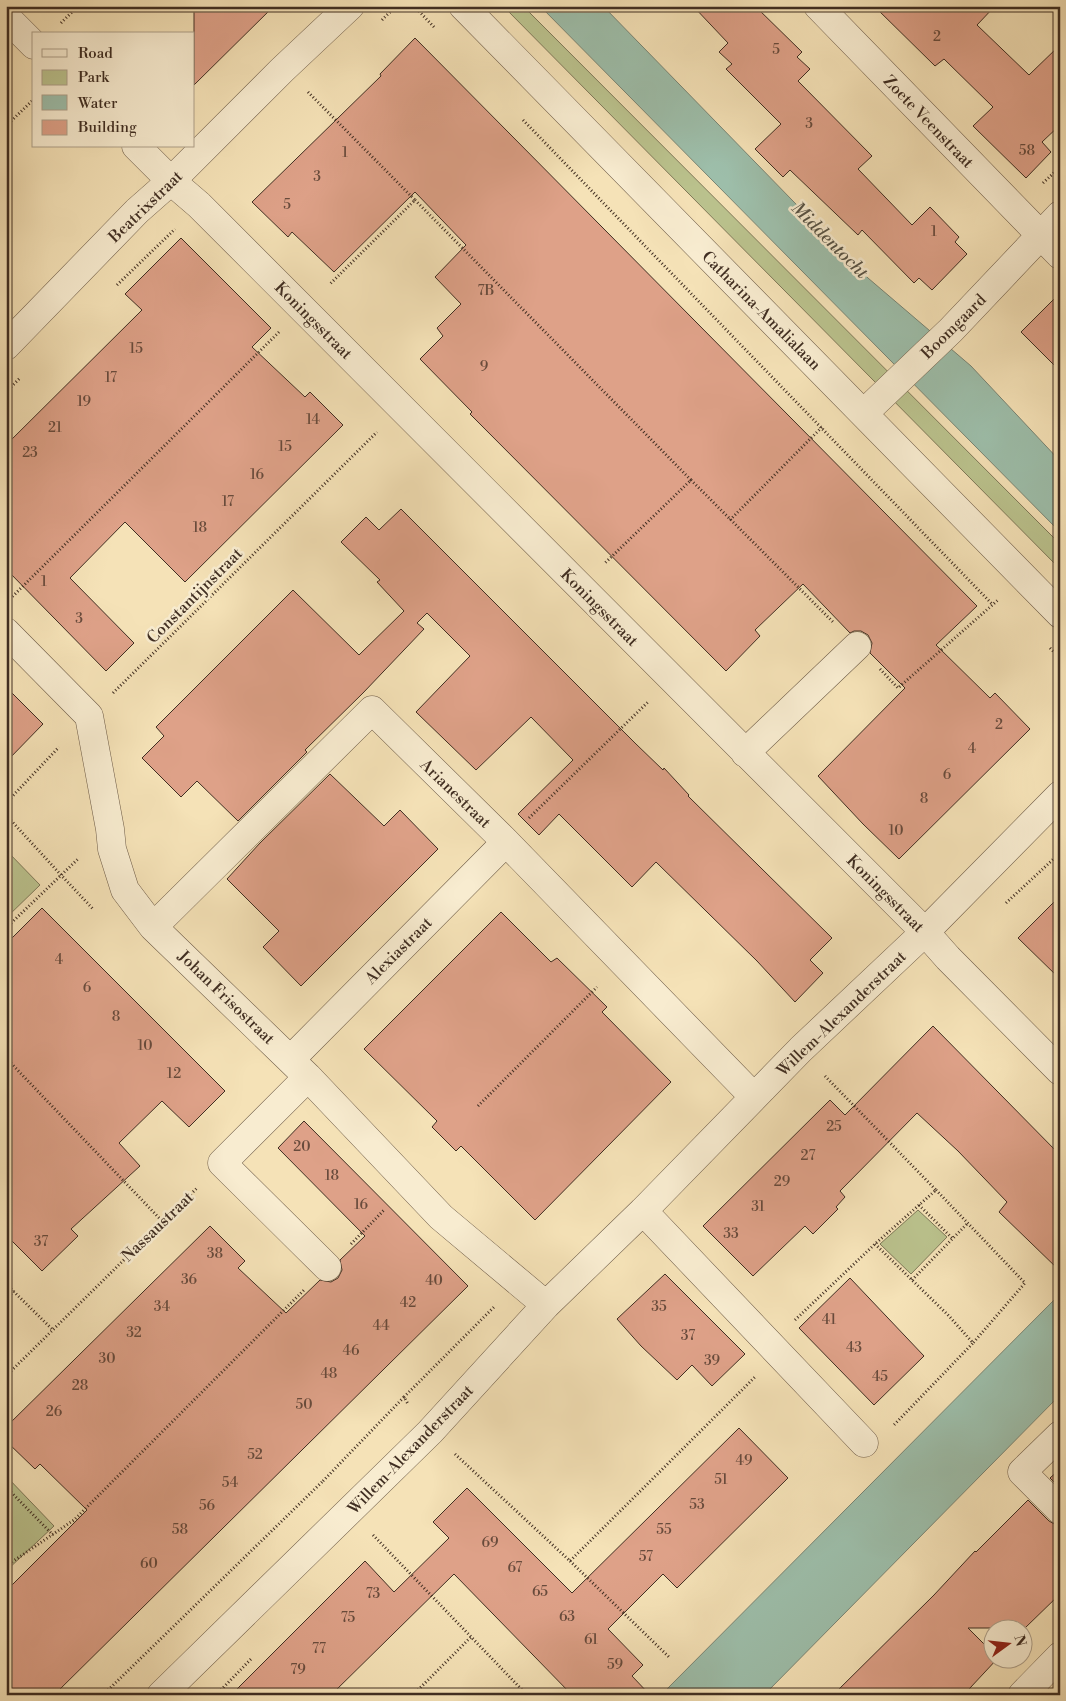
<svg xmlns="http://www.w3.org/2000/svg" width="1066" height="1701" viewBox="0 0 1066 1701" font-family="'Libre Bodoni',serif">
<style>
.green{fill:#bbc38e;stroke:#7e7858}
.water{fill:#9dbeaa;stroke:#788474}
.building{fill:#dea188;stroke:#402e22}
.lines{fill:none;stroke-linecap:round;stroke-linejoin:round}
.minor-casing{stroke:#6d5b47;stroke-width:29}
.path{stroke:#402e22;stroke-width:3;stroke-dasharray:1 2.5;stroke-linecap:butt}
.minor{stroke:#f8ecd0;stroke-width:28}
.labels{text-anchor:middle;stroke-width:5;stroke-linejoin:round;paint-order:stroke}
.number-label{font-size:14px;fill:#684b3c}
.street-label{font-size:16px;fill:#402e22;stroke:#f8ecd0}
.water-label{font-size:18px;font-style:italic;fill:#575244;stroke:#f8ecd0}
</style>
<rect width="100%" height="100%" fill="#f5e2b7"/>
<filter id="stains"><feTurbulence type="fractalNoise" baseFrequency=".004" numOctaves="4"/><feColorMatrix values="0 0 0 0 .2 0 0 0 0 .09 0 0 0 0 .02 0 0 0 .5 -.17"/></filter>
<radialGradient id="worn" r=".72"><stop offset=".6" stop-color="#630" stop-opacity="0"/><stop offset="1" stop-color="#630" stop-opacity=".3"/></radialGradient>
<path class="green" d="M 503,6 L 523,6 L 1060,544 L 1060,569 Z
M 6,850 L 40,885 L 6,918 Z
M 918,1210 L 947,1237 L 911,1274 L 880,1244 Z
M 6,1476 L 54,1526 L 6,1571 Z"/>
<path class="water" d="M 540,6 L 603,6 L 868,278 L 971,366 L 1060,461 L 1060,532 Z
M 1060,1294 L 1060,1395 L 764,1695 L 661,1695 Z"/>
<path class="building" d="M 194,6 L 274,6 L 194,85 Z
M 693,6 L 755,6 L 802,52 L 797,57 L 810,69 L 798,81 L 872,156 L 858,169 L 912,225 L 930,207 L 959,237 L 955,242 L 967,254 L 932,290 L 919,278 L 914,283 L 862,230 L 858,235 L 790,170 L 783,177 L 755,149 L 781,124 L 726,69 L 732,64 L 719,52 L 728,43 Z
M 874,6 L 995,6 L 977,25 L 1029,75 L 1060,45 L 1060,125 L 1042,142 L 1051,152 L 1026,178 L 973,126 L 993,107 L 944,59 L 935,66 Z
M 415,38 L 977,606 L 936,645 L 990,698 L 995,693 L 1030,729 L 899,859 L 863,824 L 818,776 L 905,688 L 870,653 L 872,643 L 868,635 L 861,631 L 854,631 L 850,633 L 803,584 L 755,630 L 760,636 L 726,671 L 470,414 L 472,412 L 420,359 L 443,336 L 437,328 L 461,304 L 435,277 L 466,245 L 415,192 L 334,272 L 292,232 L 288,237 L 252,202 L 381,76 L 380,74 Z
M 181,238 L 271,328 L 252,347 L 305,397 L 310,392 L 343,425 L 185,582 L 125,522 L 70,578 L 134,643 L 106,671 L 6,569 L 6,445 L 142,310 L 125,294 Z
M 1060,293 L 1060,371 L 1021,332 Z
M 401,509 L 636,744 L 663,770 L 664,768 L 689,795 L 688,796 L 832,938 L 810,960 L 823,973 L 795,1002 L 757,961 L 656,862 L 632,887 L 559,814 L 539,835 L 518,814 L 573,760 L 531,717 L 476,770 L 416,712 L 470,656 L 427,613 L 417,623 L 424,629 L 363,693 L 305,750 L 307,752 L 238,821 L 197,781 L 181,797 L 142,758 L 164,736 L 156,727 L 293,590 L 359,655 L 404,611 L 377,582 L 380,580 L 341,542 L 366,517 L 379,530 Z
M 6,687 L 43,724 L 6,762 Z
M 330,774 L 384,826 L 400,810 L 438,849 L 301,986 L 263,947 L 279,931 L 227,879 L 260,843 Z
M 1060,896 L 1060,979 L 1018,938 Z
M 42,908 L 225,1091 L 189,1127 L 162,1101 L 119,1143 L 140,1166 L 71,1229 L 78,1236 L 42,1271 L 6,1235 L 6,944 Z
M 501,912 L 551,962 L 557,958 L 607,1007 L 602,1012 L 671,1082 L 535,1220 L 461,1146 L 456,1151 L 432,1127 L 437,1121 L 364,1049 Z
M 933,1026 L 1060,1155 L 1060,1271 L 999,1212 L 1007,1202 L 958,1151 L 917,1113 L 840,1191 L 845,1197 L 836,1207 L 838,1209 L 813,1234 L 805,1226 L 753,1276 L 703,1226 L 830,1100 L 845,1115 Z
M 304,1121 L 468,1286 L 54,1695 L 6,1695 L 6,1591 L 87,1510 L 40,1464 L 35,1469 L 6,1441 L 6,1427 L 210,1226 L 245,1261 L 238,1268 L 286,1313 L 320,1280 L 331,1282 L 338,1278 L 342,1270 L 340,1260 L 365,1236 L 278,1148 Z
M 665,1274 L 745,1354 L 712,1386 L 692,1365 L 677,1380 L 641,1346 L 617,1319 Z
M 850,1278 L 924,1356 L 874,1405 L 799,1328 Z
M 739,1428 L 788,1478 L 677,1588 L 663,1574 L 608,1629 L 643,1665 L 632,1676 L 650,1695 L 572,1695 L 454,1574 L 331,1695 L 231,1695 L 365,1561 L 394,1592 L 449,1538 L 433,1522 L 467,1488 L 572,1593 Z
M 1060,1469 L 1060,1488 L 1050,1478 Z
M 1028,1500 L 1049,1521 L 1056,1525 L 1060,1525 L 1060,1594 L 1025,1628 L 968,1628 L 994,1654 L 994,1658 L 998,1658 L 970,1688 L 965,1695 L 833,1695 L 934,1595 L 975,1551 L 976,1552 Z"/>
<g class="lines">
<defs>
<path id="minor" d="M 463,6 L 1060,614
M 818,6 L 1060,255
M 6,17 L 34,45
M 136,146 L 171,181 L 199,205 L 925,932 L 948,958 L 1060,1071
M 6,346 L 137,211 L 171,181 L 282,70 L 350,6
M 864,413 L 951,330 L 1060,215
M 6,632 L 89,716 L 110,829 L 112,849 L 125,890 L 153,927 L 308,1077 L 441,1217 L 546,1305
M 745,753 L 857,646
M 153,927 L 372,710 L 506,842 L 754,1097
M 291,1059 L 506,842
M 308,1077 L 222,1163 L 327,1267
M 643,1211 L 864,1443
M 1060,1435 L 1022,1472 L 1060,1510
M 161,1695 L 430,1432 L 546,1305 L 643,1211 L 801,1049 L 925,932 L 1060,795
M 1022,1695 L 1060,1656"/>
</defs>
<use href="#minor" class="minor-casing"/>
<path class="path" d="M 414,6 L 434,27
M 382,20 L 396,6
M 61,23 L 78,6
M 308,92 L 415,200 L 329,285
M 523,120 L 993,605
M 6,126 L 34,99
M 1043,183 L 1060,167
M 415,200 L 691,480 L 605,563
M 117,285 L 175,229
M 6,392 L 20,378
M 691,480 L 833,622
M 730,520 L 823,426
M 10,599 L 279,332
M 1050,648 L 1060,658
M 880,669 L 898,688 L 998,600
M 113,693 L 377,432
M 6,803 L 59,747
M 6,815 L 61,875 L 94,910
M 529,818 L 648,702
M 1006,903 L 1060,853
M 6,928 L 79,858
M 6,1058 L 162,1221
M 478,1106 L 597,987
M 936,1190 L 1025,1283 L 973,1343
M 919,1205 L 952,1238
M 351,1244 L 385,1209
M 875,1244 L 949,1316 L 973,1343 L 893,1426
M 912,1280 L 968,1223
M 6,1284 L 53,1330
M 6,1299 L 14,1291
M 795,1320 L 875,1244 L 936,1190 L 825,1076
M 6,1376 L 198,1187
M 404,1397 L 495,1306
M 455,1454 L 570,1561 L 755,1377
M 323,1481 L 404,1397 L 408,1404
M 6,1487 L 53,1535
M 373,1535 L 527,1695
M 570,1561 L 670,1658
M 6,1566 L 74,1520 L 304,1290
M 103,1695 L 323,1481
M 216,1695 L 251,1659
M 413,1695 L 471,1637"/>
<use href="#minor" class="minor"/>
</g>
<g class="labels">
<g class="number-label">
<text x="937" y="41">2</text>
<text x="776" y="54">5</text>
<text x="809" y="128">3</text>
<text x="1027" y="155">58</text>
<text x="345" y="157">1</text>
<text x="317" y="181">3</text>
<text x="287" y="209">5</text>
<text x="934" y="236">1</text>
<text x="486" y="295">7B</text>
<text x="136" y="353">15</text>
<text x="484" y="371">9</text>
<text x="111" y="382">17</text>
<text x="84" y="406">19</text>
<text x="313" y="424">14</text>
<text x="55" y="432">21</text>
<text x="285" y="451">15</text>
<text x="30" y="457">23</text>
<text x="257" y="479">16</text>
<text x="228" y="506">17</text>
<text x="200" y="532">18</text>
<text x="44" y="586">1</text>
<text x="79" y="623">3</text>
<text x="999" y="729">2</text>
<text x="972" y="753">4</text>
<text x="947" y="779">6</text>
<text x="924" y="803">8</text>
<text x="896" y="835">10</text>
<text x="59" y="964">4</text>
<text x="87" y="992">6</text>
<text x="116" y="1021">8</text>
<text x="145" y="1050">10</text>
<text x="174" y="1078">12</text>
<text x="834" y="1131">25</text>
<text x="302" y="1151">20</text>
<text x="808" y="1160">27</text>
<text x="332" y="1180">18</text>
<text x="782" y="1186">29</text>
<text x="361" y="1209">16</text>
<text x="758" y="1211">31</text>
<text x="731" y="1238">33</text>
<text x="41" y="1246">37</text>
<text x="215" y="1258">38</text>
<text x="189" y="1284">36</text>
<text x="434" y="1285">40</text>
<text x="408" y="1307">42</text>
<text x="162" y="1311">34</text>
<text x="659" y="1311">35</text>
<text x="829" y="1324">41</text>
<text x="381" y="1330">44</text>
<text x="134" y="1337">32</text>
<text x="688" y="1340">37</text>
<text x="854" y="1352">43</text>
<text x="351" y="1355">46</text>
<text x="107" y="1363">30</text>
<text x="712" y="1365">39</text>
<text x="329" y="1378">48</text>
<text x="880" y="1381">45</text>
<text x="80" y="1390">28</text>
<text x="304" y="1409">50</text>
<text x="54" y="1416">26</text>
<text x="255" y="1459">52</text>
<text x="744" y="1465">49</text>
<text x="721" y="1484">51</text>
<text x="230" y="1487">54</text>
<text x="697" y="1509">53</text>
<text x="207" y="1510">56</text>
<text x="180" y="1534">58</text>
<text x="664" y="1534">55</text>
<text x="490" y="1547">69</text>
<text x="646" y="1561">57</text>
<text x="149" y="1568">60</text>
<text x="515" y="1572">67</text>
<text x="540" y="1596">65</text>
<text x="373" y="1598">73</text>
<text x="567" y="1621">63</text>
<text x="348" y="1622">75</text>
<text x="591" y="1644">61</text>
<text x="319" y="1653">77</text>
<text x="615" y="1669">59</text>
<text x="298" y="1674">79</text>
</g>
<g class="street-label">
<text transform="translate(929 121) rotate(46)" y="6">Zoete Veenstraat</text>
<text transform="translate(145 206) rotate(-44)" y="6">Beatrixstraat</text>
<text transform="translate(762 310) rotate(45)" y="6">Catharina-Amalialaan</text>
<text transform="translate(314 320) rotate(45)" y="6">Koningsstraat</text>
<text transform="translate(953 326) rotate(-45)" y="6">Boomgaard</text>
<text transform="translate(194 595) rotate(-45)" y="6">Constantijnstraat</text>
<text transform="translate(600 607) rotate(45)" y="6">Koningsstraat</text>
<text transform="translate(456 793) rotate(44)" y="6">Arianestraat</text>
<text transform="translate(886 893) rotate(45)" y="6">Koningsstraat</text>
<text transform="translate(398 950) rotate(-45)" y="6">Alexiastraat</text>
<text transform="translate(227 997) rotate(44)" y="6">Johan Frisostraat</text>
<text transform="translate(841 1013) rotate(-44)" y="6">Willem-Alexanderstraat</text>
<text transform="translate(157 1226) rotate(-44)" y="6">Nassaustraat</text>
<text transform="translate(410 1449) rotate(-46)" y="6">Willem-Alexanderstraat</text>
</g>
<g class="water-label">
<text transform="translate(830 240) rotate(45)" y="6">Middentocht</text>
</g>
</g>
<rect width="1066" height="1701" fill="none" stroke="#f5e2b7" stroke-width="25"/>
<rect x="8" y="8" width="1051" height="1686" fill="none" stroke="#402e22" stroke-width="2.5"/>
<rect x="12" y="12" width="1041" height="1676" fill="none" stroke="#402e22"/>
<rect x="32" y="32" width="162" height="115" fill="#f8ecd0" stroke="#aea08a"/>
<rect x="42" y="49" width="25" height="8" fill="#f8ecd0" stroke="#aea08a"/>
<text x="78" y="58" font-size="15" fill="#402e22">Road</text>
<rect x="42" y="70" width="25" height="15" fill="#bbc38e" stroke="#aea08a"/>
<text x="78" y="82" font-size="15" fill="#402e22">Park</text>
<rect x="42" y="95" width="25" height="15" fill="#9dbeaa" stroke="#aea08a"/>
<text x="78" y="108" font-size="15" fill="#402e22">Water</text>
<rect x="42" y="120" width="25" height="15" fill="#dea188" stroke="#aea08a"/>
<text x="78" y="132" font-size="15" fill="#402e22">Building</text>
<g transform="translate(1008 1644) rotate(75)"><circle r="24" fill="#f8ecd0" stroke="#aea08a"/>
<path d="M0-4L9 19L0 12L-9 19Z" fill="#8f2418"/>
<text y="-8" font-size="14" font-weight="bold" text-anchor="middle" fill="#402e22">N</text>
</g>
<rect width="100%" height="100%" filter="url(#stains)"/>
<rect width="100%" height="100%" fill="url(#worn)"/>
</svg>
